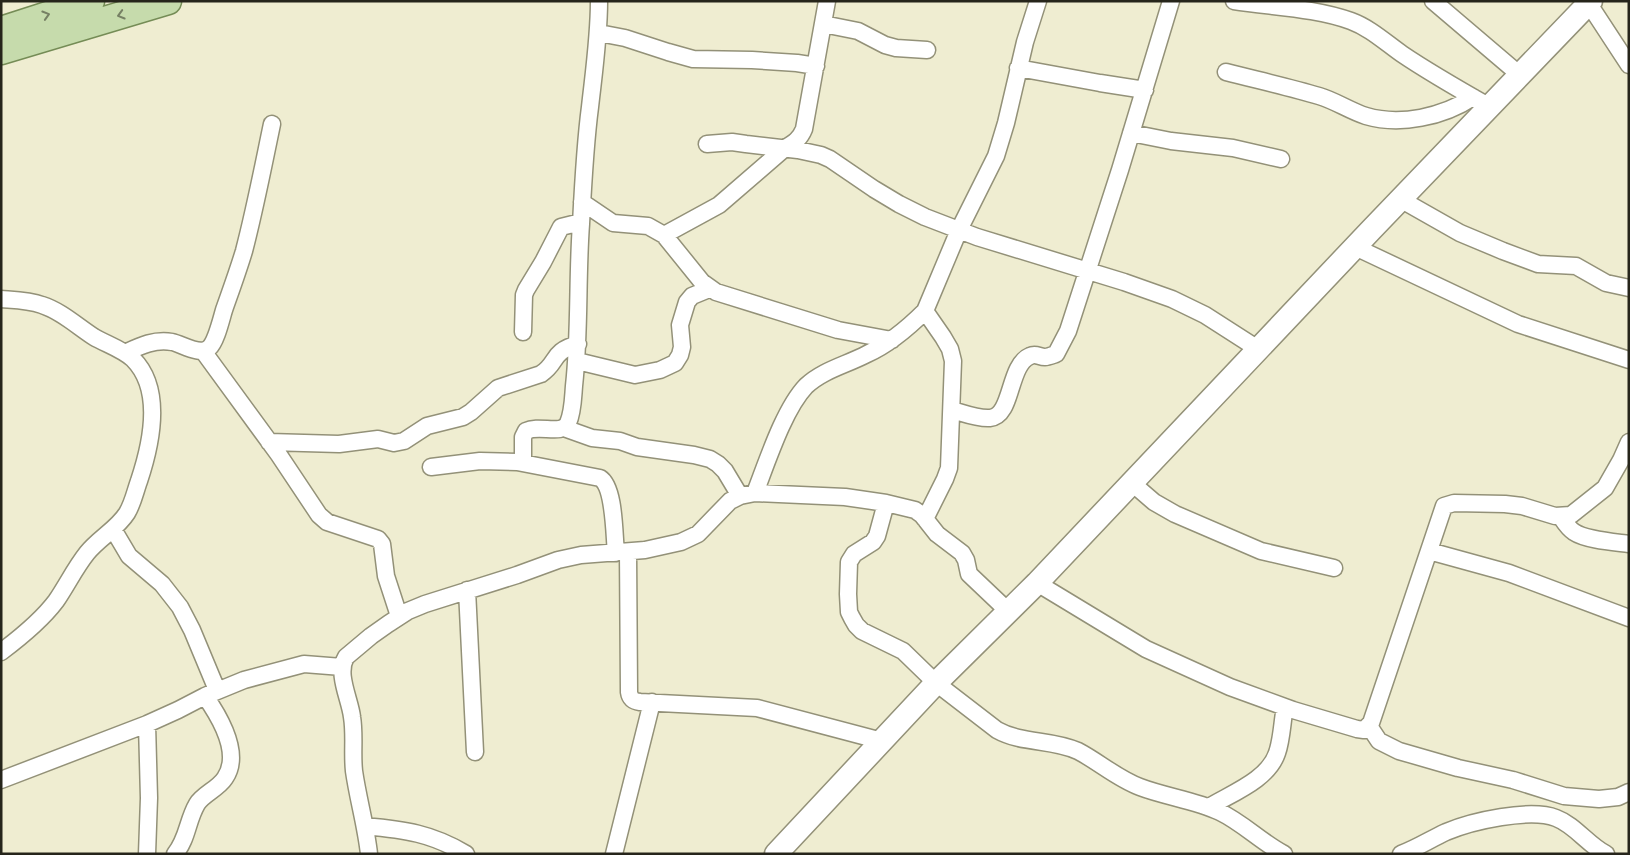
<svg xmlns="http://www.w3.org/2000/svg" width="1630" height="855" viewBox="0 0 1630 855" font-family="Quicksand,sans-serif">
<style>
.lines{fill:none;stroke-linecap:round;stroke-linejoin:round}
.street-casing{stroke:#939178;stroke-width:19}
.secondary-casing{stroke:#939178;stroke-width:25}
.primary-casing{stroke:#758c56;stroke-width:29}
.street{stroke:#fff;stroke-width:16}
.secondary{stroke:#fff;stroke-width:22}
.primary{stroke:#c6dbac;stroke-width:26}
.oneway{stroke:#768064}
</style>
<rect width="100%" height="100%" fill="#efedd1"/>
<g class="lines">
<defs>
<path id="street" d="M 1234,1 C 1272,7 1316,8 1351,21 C 1370,28 1385,42 1402,54 C 1430,73 1460,90 1490,107
M 1433,1 L 1520,75
M 1589,4 L 1629,65
M 823,24 L 858,31 L 885,45 L 896,48 L 927,50
M 599,33 L 625,38 L 668,52 L 693,59 L 752,60 L 797,63 L 816,66
M 1018,68 L 1100,83 L 1145,90
M 1226,72 C 1257,80 1289,87 1319,96 C 1336,101 1350,111 1366,116 C 1400,126 1443,117 1473,97
M 1131,133 L 1171,141 L 1233,148 L 1281,159
M 707,144 L 732,142 L 746,144 L 798,150 L 821,155 L 830,159 L 874,189 L 899,204 L 925,217 L 977,237 L 1124,282 L 1172,299 L 1205,315 L 1258,349
M 1400,199 L 1460,233 L 1503,251 L 1538,264 L 1576,266 L 1606,283 L 1629,288
M 582,202 L 613,223 L 648,226 L 664,235 L 702,282 L 716,292 L 838,330 L 892,340
M 664,235 L 719,205 L 785,148 C 794,143 800,139 804,129 L 827,1
M 1355,247 L 1518,324 L 1629,360
M 1,299 C 15,300 29,300 42,305 C 61,311 77,326 94,337 C 106,344 122,349 133,359 C 164,390 151,445 139,481 C 135,492 133,503 127,513 C 117,529 99,538 87,553 C 75,568 67,585 56,601 C 41,621 21,637 1,652
M 925,311 L 943,337 L 950,349 L 953,361 L 949,468 L 945,479 L 925,519
M 523,332 L 524,295 L 526,290 L 543,262 L 561,227 L 581,222
M 203,351 L 279,455 L 319,515 L 327,522 L 378,539 L 382,544 L 386,576 L 399,616
M 125,353 C 140,346 154,339 172,342 C 182,344 200,356 209,348 C 216,342 221,320 224,310 C 231,290 238,271 244,251 C 255,209 263,167 272,124
M 577,361 L 635,375 L 660,370 L 675,363 L 680,355 L 682,347 L 680,325 L 687,302 L 692,296 L 709,289
M 952,410 C 963,413 978,419 990,418 C 1013,416 1008,365 1030,356 C 1036,353 1039,357 1045,357 C 1048,357 1053,355 1056,354 L 1068,331 L 1120,170 L 1171,1
M 564,428 L 592,438 L 620,441 L 637,447 L 694,455 L 710,459 L 718,464 L 725,471 L 740,496
M 269,442 L 339,444 L 378,439 L 394,443 L 404,441 L 427,426 L 463,417 L 471,412 L 498,388 L 541,374 C 559,362 550,352 578,344
M 523,463 L 523,437 L 526,431 C 540,424 562,436 568,423 C 573,412 573,398 574,386 C 580,332 577,278 581,224 C 583,185 585,145 590,107 C 594,71 599,37 599,1
M 431,467 L 480,461 L 517,462 L 600,478 C 615,487 614,536 616,553
M 1132,483 L 1154,502 L 1175,514 L 1261,551 L 1334,568
M 755,493 C 767,462 784,409 806,386 C 823,370 846,365 867,354 C 889,344 908,328 925,311 L 959,230 L 996,156 L 1006,123 L 1025,42 L 1038,1
M 886,503 L 877,536 L 873,542 L 854,554 L 849,562 L 848,594 L 849,612 L 852,618 L 856,625 L 862,631 L 903,651 L 936,683 L 997,730 C 1022,744 1052,739 1078,751 C 1099,762 1118,779 1140,787 C 1166,797 1195,800 1220,812 C 1243,823 1261,842 1284,854
M 1561,517 C 1565,523 1568,528 1574,532 C 1586,540 1614,542 1629,544
M 113,529 L 129,556 L 162,584 L 180,607 L 192,630 L 217,690
M 1429,551 L 1509,573 L 1629,618
M 628,552 L 629,692 C 630,699 633,701 640,702 L 757,708 L 882,741
M 1037,583 L 1146,649 L 1230,687 L 1293,710 L 1357,729 L 1364,730 L 1371,723 L 1444,506 L 1454,503 L 1505,504 L 1522,506 L 1555,516 L 1571,515 L 1605,488 L 1621,460 L 1629,442
M 467,590 L 475,752
M 147,724 L 149,798 L 147,854
M 1369,726 L 1379,741 L 1399,751 L 1458,768 L 1513,780 L 1564,796 L 1599,799 L 1618,797 L 1629,792
M 1,780 L 147,724 L 178,710 L 205,696 L 244,680 L 304,664 L 342,667
M 1209,807 C 1232,793 1268,780 1277,753 C 1282,739 1282,722 1285,707
M 365,826 C 405,830 431,833 466,854
M 175,854 C 188,838 187,821 197,804 C 203,794 218,789 225,778 C 242,753 219,716 205,696
M 369,854 C 366,826 358,799 354,771 C 352,753 355,735 352,717 C 350,699 336,674 346,657 L 371,636 L 388,624 L 408,611 L 425,604 L 517,575 L 558,560 L 581,555 L 645,550 L 681,542 L 698,534 L 730,501 L 740,496 L 755,493 L 845,497 L 886,503 L 915,510 L 922,515 L 937,534 L 962,553 L 966,560 L 969,574 L 1009,612
M 614,854 L 652,702
M 1401,854 C 1417,848 1431,839 1446,832 C 1472,821 1530,808 1556,818 C 1575,825 1588,845 1606,854"/>
<path id="secondary" d="M 776,854 L 936,683 L 1037,583 L 1371,230 L 1591,1"/>
<path id="primary" d="M 1,30 L 91,1
M 1,51 L 168,1"/>
</defs>
<use href="#street" class="street-casing"/>
<use href="#secondary" class="secondary-casing"/>
<use href="#primary" class="primary-casing"/>
<use href="#street" class="street"/>
<use href="#secondary" class="secondary"/>
<use href="#primary" class="primary"/>
</g>
<defs><path id="oneway-chevron" d="M-2-3.5L2.5 0L-2 3.5" fill="none" stroke-width="1.6" stroke-linecap="round" stroke-linejoin="round" transform="scale(1.25)"/></defs>
<g class="oneway">
<use href="#oneway-chevron" transform="translate(46 15) rotate(-17)"/>
<use href="#oneway-chevron" transform="translate(121 15) rotate(164)"/>
</g>
<rect width="1630" height="855" fill="none" stroke="#26251b" stroke-width="5"/>
</svg>
